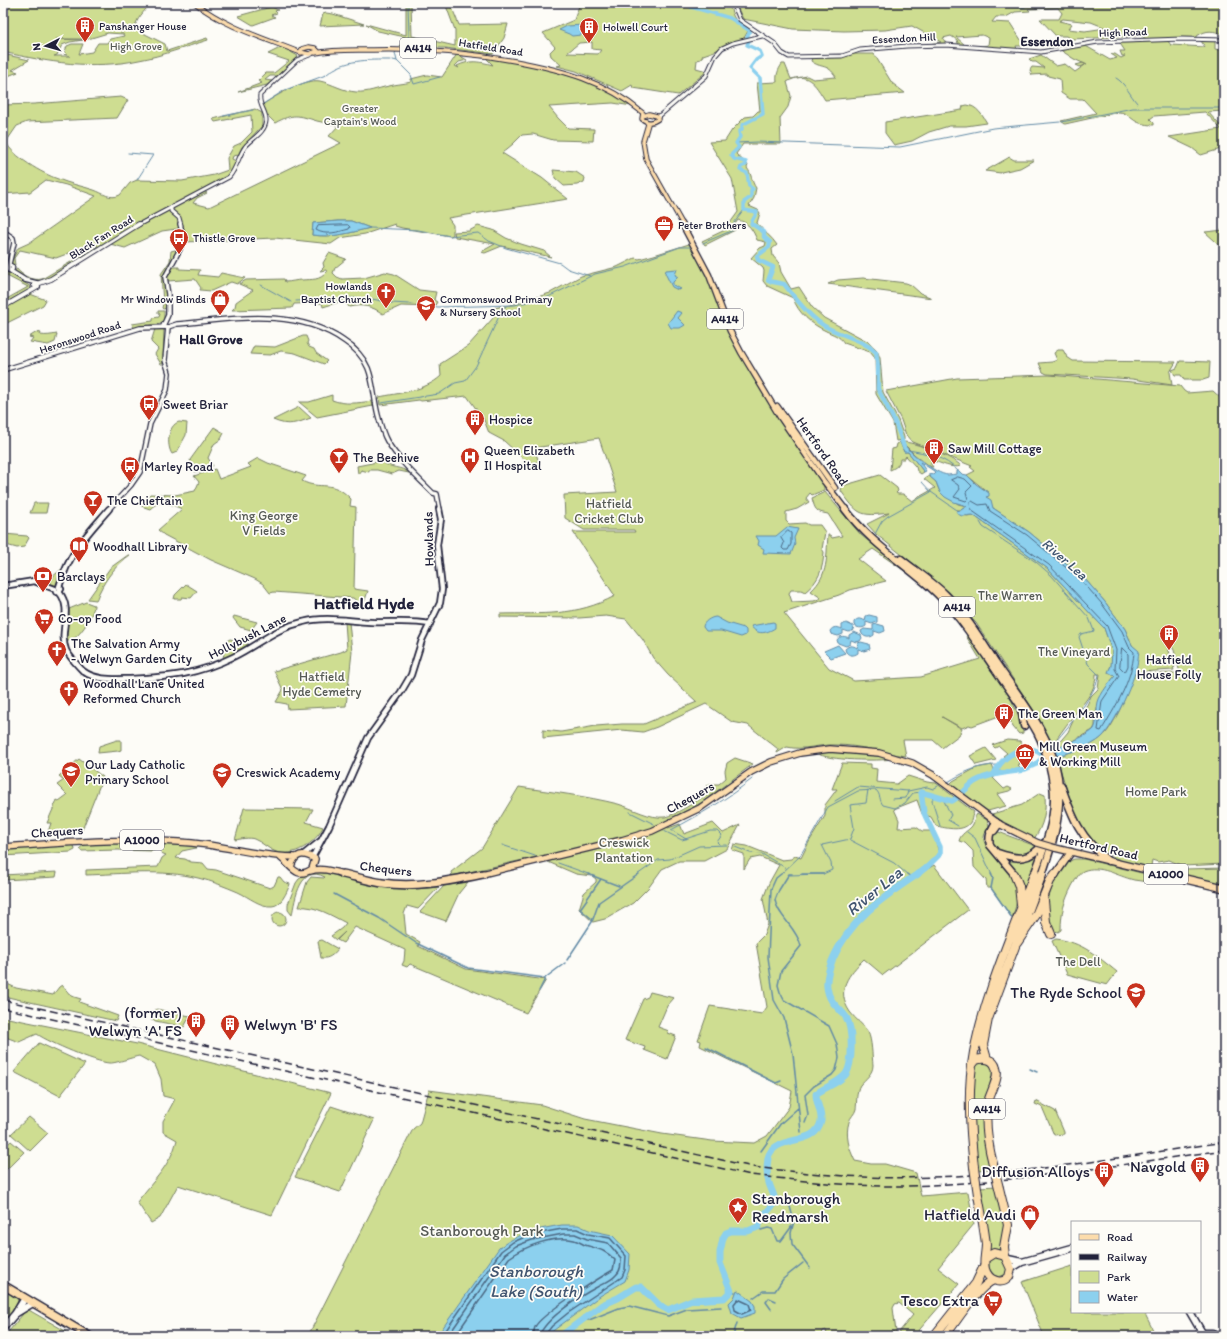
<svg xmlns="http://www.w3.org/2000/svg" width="1227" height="1339" viewBox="0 0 1227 1339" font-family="Itim,sans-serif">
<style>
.green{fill:#cedd91;stroke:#788066;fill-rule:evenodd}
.water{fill:#8cd0ee;stroke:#628aa6}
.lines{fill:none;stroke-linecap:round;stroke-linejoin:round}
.shore-far1{stroke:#4c6883;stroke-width:1}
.shore{stroke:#4c6883;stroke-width:1.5}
.stream-far1{stroke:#628aa6;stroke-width:1}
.stream{stroke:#628aa6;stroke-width:1.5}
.river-far3{stroke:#8cd0ee;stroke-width:3.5}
.river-far2{stroke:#8cd0ee;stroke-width:4.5}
.river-far1{stroke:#8cd0ee;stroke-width:5.5}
.river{stroke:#8cd0ee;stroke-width:7}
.tertiary-far3-casing{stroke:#22223b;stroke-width:5}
.tertiary-far2-casing{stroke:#22223b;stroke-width:6}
.tertiary-far1-casing{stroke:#22223b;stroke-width:8}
.tertiary-casing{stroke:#22223b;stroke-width:9}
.secondary-far1-casing{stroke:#22223b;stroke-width:5}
.secondary-casing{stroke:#22223b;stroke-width:6}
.primary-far1-casing{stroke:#22223b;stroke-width:8}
.primary-casing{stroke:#22223b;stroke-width:10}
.trunk-far3-casing{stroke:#22223b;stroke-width:5.5}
.trunk-far2-casing{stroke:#22223b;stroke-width:7}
.trunk-far1-casing{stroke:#22223b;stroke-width:9}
.trunk-casing{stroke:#22223b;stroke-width:10}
.tertiary-far3{stroke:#fdfcf7;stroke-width:3}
.tertiary-far2{stroke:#fdfcf7;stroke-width:3.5}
.tertiary-far1{stroke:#fdfcf7;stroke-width:4.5}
.tertiary{stroke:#fdfcf7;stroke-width:6}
.secondary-far1{stroke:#fdfcf7;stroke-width:3}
.secondary{stroke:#fdfcf7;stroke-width:4}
.primary-far1{stroke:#fcdcac;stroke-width:5.5}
.primary{stroke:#fcdcac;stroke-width:7}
.trunk-far3{stroke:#fcdcac;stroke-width:3.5}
.trunk-far2{stroke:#fcdcac;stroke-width:4.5}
.trunk-far1{stroke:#fcdcac;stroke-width:6}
.trunk{stroke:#fcdcac;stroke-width:8}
.rail{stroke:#22223b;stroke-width:1.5;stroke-dasharray:8 4;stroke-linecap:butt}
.primary-bridge-casing{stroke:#22223b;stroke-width:8;stroke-linecap:butt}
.trunk-bridge-casing{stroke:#22223b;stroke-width:10;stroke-linecap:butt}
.primary-bridge{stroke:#fcdcac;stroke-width:5.5}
.trunk-bridge{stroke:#fcdcac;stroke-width:8}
.labels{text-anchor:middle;stroke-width:3.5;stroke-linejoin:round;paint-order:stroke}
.far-poi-label{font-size:11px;fill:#22223b;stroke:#fdfcf7;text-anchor:start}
.far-street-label{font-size:11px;fill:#22223b;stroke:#fdfcf7}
.far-park-label{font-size:11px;fill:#565a55;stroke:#fdfcf7}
.shield{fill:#fdfcf7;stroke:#646373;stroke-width:1}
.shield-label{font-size:12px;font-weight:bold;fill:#22223b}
.far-quarter-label{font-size:13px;font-weight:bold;fill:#22223b;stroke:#fdfcf7}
.poi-label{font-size:13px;fill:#22223b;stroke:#fdfcf7;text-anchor:start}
.street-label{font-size:13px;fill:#22223b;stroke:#fdfcf7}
.park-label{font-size:13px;fill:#565a55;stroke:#fdfcf7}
.far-district-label{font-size:14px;font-weight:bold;fill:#22223b;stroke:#fdfcf7}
.water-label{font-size:14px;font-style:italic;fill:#425671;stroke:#fdfcf7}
.near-poi-label{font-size:16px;fill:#22223b;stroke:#fdfcf7;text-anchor:end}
.near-park-label{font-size:16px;fill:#565a55;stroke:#fdfcf7}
.district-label{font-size:17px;font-weight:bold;fill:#22223b;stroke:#fdfcf7}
.near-water-label{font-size:17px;font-style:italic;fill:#425671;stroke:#fdfcf7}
</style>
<rect width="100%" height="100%" fill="#fdfcf7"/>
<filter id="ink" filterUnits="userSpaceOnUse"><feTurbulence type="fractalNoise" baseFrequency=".025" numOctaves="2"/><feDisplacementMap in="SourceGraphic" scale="8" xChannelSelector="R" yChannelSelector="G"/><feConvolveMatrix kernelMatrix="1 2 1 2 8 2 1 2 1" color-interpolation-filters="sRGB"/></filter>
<g filter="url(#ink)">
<path class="green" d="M 3,3 L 150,3 C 145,12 135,19 135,29 L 165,44 L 167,51 L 207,38 L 208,40 C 185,47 162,56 139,60 C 93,70 47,62 3,52 ZM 108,33 L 123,34 L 124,36 L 110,39 L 107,43 L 98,43 L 92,52 L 79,54 L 83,44 L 72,44 L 67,46 L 64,54 L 70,56 L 54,56 L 57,55 L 62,45 L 70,42 L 83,40 L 56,39 L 88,39 Z
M 269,3 L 271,3 L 273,6 L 272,7 L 278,10 L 275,11 L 277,13 L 271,15 L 275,17 L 253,25 L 238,16 L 271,7 Z
M 406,3 L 411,3 L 412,36 L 455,46 L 455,30 L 445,3 L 450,3 L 459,25 L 508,24 L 504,38 L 493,54 L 445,48 L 404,47 L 400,46 L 405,37 L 378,31 L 366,24 L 406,35 Z
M 580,3 L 729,3 C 733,18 735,22 748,31 L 744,38 C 730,43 718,51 703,55 L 701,59 L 697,60 L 696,68 L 707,71 L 678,95 L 633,88 L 632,85 L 622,91 L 576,71 L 557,66 L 561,65 L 551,56 L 550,52 L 555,47 L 543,33 L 574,20 ZM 592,42 L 592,49 L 601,50 L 598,54 L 567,53 L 579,43 Z
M 735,3 L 1224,3 L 1224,34 C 1213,31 1207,29 1197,36 L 1197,38 L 1146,39 L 1142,36 L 1071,39 L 1066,36 L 1056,36 L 1040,19 L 1059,19 L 1062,13 L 1058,8 L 1028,9 L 1030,11 L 1015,12 L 1006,17 L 996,17 L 992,22 L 1010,23 L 1025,46 L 1016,46 L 1017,49 L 959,46 L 957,40 L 951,36 L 943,38 L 946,44 L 928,44 L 941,42 L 912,26 L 885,30 L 844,31 L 793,29 L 743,19 ZM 1063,19 L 1091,22 L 1106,28 L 1085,31 L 1068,29 L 1072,24 L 1059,21 ZM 982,35 L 989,38 L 988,45 L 982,46 L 965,45 L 956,37 Z
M 326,13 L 333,14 L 364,24 L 320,26 L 323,14 Z
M 1167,40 L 1171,45 L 1205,47 L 1201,41 L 1215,41 L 1215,49 L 1224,51 L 1224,111 L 1208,112 L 1224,130 L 1224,148 L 1201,155 L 1192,148 L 1169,137 L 1221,129 L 1205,112 L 1154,116 L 1150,119 L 1154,123 L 1154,125 C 1148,125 1139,124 1134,120 C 1128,116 1127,113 1119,112 L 1065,124 L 1061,121 L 1096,113 L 1083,99 L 1070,99 L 1061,93 L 1060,79 L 1048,76 L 1047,74 L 1032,75 L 1030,70 L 1032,67 L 1044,68 L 1036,62 L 1032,62 L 1029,59 L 1041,55 L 1056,66 L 1065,64 L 1075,72 L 1085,65 L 1080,67 L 1076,65 L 1083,63 L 1087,65 L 1074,59 L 1059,49 L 1084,45 L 1110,60 L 1117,58 L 1111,54 L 1115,54 L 1121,58 L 1125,56 L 1122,56 L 1120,51 L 1125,51 L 1119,42 Z
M 282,47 L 298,56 L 277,76 L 270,76 L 265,80 L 272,81 L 267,85 L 238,92 L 262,83 L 258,81 L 266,73 L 274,73 L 289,61 L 268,54 Z
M 3,54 L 29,60 L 12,70 L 18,72 L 3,78 Z
M 457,54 L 483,57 L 483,58 L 462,55 L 460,56 L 467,60 L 459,62 L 455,66 L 459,68 L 457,66 C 469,60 479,61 493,65 L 487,59 L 489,58 C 527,64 604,80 632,106 L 613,103 L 549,107 L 558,118 L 568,128 L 594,129 L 593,141 L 553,140 L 533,134 L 522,135 L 513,144 L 502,153 L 542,178 L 568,199 L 448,218 L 453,225 L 453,235 L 450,236 L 402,228 L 395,226 L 395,224 L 365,234 L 340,238 L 331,244 L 275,238 L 184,242 L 183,228 L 162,231 L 125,248 L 110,244 L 102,246 L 46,280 L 32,281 L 23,278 L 14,271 L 17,269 C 22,276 34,281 42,279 L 98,246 L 91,245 L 56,258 L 20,250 L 14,258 L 15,265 L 12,265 L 11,262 L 18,248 L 29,243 L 96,196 L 66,185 L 46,180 L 30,192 L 3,194 L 3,105 L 34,104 L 121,97 L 128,100 L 117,118 L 27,122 L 17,126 L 6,142 C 12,156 43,174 58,179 C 70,184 82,186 94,190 C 103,193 110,200 120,195 L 130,183 L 137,180 L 182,181 L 214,175 L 228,170 L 227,158 L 234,146 L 241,143 L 252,132 L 251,115 L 215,122 L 213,119 L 255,109 L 262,113 L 262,126 L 242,147 L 238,155 L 233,156 L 232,159 L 236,161 L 236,171 L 229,177 L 204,191 L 207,193 L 197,198 L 193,203 L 209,207 L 341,143 L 329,136 L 338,126 C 332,123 324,123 317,121 C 298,115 293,113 275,123 L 266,114 L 261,106 C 273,97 305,78 320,81 C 333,84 343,91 356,92 C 368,93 378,88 389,86 C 396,84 404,84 411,82 L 411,79 L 427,75 L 442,77 ZM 338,221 L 351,221 L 370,228 C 349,233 334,238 312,235 L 313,223 Z
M 852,54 L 874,54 L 892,83 L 905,93 L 825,100 C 815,84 807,70 787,82 L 791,96 L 788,107 L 780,118 L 781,144 L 743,144 L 736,154 L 748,165 L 747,168 C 752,174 751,181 756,188 L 754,198 L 749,206 L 758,210 L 760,213 L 757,223 C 762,230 772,237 777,245 L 772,249 L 773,256 L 779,263 L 781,272 L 791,289 L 799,287 L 812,307 L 824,318 L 867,341 L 877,350 L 880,358 L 883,392 L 898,420 L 904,437 L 904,440 L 896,441 L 893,423 L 876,394 L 875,358 L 870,352 L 844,343 C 840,336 832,334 826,331 C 811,324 798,313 793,298 L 767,286 L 763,281 L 764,271 L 763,268 L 751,258 L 760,248 L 765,246 L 766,242 L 757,240 C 753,230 749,223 738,220 L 735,224 L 735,230 L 705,245 L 702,241 L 725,230 L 738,212 L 732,179 L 709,142 L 725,141 L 732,130 L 745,117 L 753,116 L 758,111 L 760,111 L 757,83 L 777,82 C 776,75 778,70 782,64 L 785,64 L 791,79 L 807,76 L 813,79 L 836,77 C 828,63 821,69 811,61 L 812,58 L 847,56 Z
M 967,105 C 977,106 982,115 987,123 L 966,126 L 949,126 L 929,132 L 912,141 L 894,145 L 885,133 L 885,122 L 962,110 L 963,106 Z
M 1009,157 L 1014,160 L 1034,160 L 1020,168 L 1001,172 L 1001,173 L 985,171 L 1008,158 Z
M 553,170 L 576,172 L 585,178 L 584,182 L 577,185 L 564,186 L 555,178 Z
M 478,226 L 493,230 L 506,238 L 521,244 L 544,251 L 551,257 L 502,246 L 485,253 L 481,252 L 495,244 L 455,237 L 454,232 L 469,231 Z
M 1224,230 L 1224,249 L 1205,232 Z
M 689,244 L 692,245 L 703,266 L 725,321 L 725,324 L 722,326 L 723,327 L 726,328 L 782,425 L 791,436 L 824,485 L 824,490 L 812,495 L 810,493 L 806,498 L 809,502 L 797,509 L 786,512 L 786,521 L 789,524 L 805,523 L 809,525 L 820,525 L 825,532 L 822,549 L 824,552 C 823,569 819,581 805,592 L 801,590 L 791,590 L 789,593 L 792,602 L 814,601 L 821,598 L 811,591 C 829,574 826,558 828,535 L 830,535 L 832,538 L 842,536 L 828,514 C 816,512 815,510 812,498 L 825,492 L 861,535 L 906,572 L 873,549 L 858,559 L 886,581 L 850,590 L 839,595 L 784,613 L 829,668 L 854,681 L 921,677 L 980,659 L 966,636 L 968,635 L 940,599 L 913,577 L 914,577 C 929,588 943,600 955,615 C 970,632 1026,714 1023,733 L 1019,734 L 1013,727 L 1007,713 L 972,726 L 969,725 L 962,728 L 942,717 L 962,729 L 959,735 L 942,748 L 933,740 L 903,740 L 906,756 C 883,753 860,745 836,745 C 820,744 803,751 787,747 L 777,753 L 778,749 L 748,725 L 732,722 L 706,704 L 657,727 L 643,732 L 622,730 L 543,738 L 543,730 L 561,732 L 596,726 L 622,724 L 644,724 L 697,702 L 668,675 L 653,658 L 643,640 L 626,619 L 606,616 L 579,618 L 500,617 L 500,614 C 543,613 575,617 615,596 L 573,532 L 635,532 L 634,530 L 584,530 L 565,518 L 564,495 L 617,492 L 599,438 L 534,448 L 539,462 L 528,463 L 504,441 L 489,433 L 484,420 L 467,396 L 421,401 L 419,400 L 380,405 L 379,397 C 399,393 425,391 441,376 L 440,364 L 468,346 L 494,317 L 494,308 L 515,304 L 550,293 L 581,276 L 617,267 L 635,258 L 639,259 L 654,255 Z
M 175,250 L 178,251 L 164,275 L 167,294 L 167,308 L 163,309 L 162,308 L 163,304 L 161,274 L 170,261 L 171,251 Z
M 329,253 L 346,259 L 335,268 L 333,273 L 337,277 L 342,279 L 364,278 L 385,272 L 394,274 L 419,290 L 436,292 L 434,300 L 437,302 L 434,307 L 401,306 L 383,314 C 372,306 362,304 349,307 L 345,302 L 339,302 L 323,307 L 322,303 L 294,304 L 292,308 L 232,310 L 235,307 L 236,302 L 253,290 L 239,284 L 246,280 L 284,279 L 285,282 C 291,282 296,280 302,280 C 313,279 319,281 327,272 L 326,270 L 320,271 L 324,267 L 323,263 Z
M 172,267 L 179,267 L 179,269 L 200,270 L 198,275 L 218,277 L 221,273 L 245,278 L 237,284 L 231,282 L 211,291 L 200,290 L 201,288 L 195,279 L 168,281 L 167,276 Z
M 8,272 L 31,287 L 29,290 L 3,304 L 3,301 L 28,287 L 5,275 Z
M 863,278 L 906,283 L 911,285 L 920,293 L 932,298 L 828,284 L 838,280 Z
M 30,294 L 46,300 L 43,305 L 3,325 L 3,308 Z
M 158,311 L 164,311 L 164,321 L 159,324 L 134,328 L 132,324 L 153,321 L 153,318 L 159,317 L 160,314 L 158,313 Z
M 160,328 L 164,330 L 163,364 L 161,364 L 155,354 L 158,349 L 151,342 L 155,329 Z
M 37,332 L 41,333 L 40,335 C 47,336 51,335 57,334 L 55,342 L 48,345 L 30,342 L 33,338 L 29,337 Z
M 303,336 L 306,336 L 308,341 L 307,343 L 309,347 L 314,349 L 316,353 L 327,361 L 324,364 L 295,353 L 281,351 L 270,355 L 250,354 L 254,346 L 275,347 Z
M 1058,350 L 1063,350 L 1067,357 L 1073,361 L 1176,362 L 1170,372 L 1172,385 L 1132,379 L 1047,374 L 1043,372 L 1039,363 L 1052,362 L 1057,360 L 1054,353 Z
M 1180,361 L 1210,362 L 1209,378 L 1203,380 L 1184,380 L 1181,375 L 1175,375 L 1172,370 L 1177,368 Z
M 1049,375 L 1180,386 L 1184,391 L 1187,393 L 1213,391 L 1224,401 L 1224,864 L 1183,866 L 1169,860 L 1158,862 L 1152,860 L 1151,866 C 1125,867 1097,852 1083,829 C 1071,808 1064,779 1056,757 C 1070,752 1091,747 1102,737 C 1115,726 1128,691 1134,674 L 1180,673 L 1174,650 L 1163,631 L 1161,630 L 1175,667 L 1173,668 L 1174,670 L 1139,672 L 1136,670 L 1137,656 L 1139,652 L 1132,645 L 1125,629 L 1105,602 L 1084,578 L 1029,532 L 993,508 L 986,497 L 989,493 L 969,477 L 967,475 L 975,471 L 970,467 L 972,466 L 912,442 L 906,435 L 901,420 L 886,391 L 957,378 Z
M 332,395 L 332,400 C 345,405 358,403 372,401 L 373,406 L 317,417 L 299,402 L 309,402 Z
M 299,407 L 311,418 C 296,423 289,427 273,420 Z
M 179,422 L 187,423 L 186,435 L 177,452 L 172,454 C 166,445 168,425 179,422 Z
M 214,427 L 224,433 L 221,439 L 214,444 L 208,458 L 213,466 L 195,472 L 190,460 Z
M 900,442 L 904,452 L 908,452 L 924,472 L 921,474 L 917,471 L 916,467 L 906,456 L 904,459 L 900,459 C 900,465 895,468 890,470 L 892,449 L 896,448 L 897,444 Z
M 902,442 C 913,441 955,458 961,466 C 951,469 942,463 933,461 L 930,463 L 933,467 L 931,467 L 915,455 Z
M 258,458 L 268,463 L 306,476 L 302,481 C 321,491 331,478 351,499 L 350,506 L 356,507 L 354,589 L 368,591 L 363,606 L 353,598 L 274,592 L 270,593 L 263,584 L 255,579 L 211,560 L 164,535 L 158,530 L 182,509 C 169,504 161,498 150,509 L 141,506 L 150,494 L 175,495 L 195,491 L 199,482 L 194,476 L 215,469 L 219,479 L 251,467 L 248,464 Z
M 382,461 C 389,469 402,466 409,473 L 399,471 L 392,474 L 377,470 L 369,470 L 369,472 L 361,470 L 358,474 L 357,466 Z
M 880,475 L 897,488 L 898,491 L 896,493 L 898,494 L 903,494 L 912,501 L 935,488 L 924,479 L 929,476 L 936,482 L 939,490 L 958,504 L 967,506 L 961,510 L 957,510 L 967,516 L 973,515 L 1047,568 L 1104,628 L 1112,651 L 1112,663 L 1108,673 L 1115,676 C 1102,691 1095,706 1095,726 L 1093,730 L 1061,747 L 1057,745 L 1068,732 L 1073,721 L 1087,705 L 1091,696 L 1098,689 L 1100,674 L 1096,674 C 1096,693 1081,705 1071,719 C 1064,728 1058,737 1052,745 L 1036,714 L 976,623 L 953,599 L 926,574 L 877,535 L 867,524 L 889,513 C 859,517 858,514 841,491 L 842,486 Z
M 34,503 L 48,503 L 46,513 L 30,513 Z
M 4,534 L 27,536 L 29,538 L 24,547 L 17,548 L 6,545 L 3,539 Z
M 128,555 L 130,555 C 118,563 106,578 100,591 C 98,594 98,597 96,600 L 88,599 L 110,568 Z
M 63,568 L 58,586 L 54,587 L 39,581 L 52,577 Z
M 186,584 L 197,591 L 191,598 L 182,597 L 181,599 L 174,599 L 175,595 Z
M 86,602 L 94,605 C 94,615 77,643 66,641 C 65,630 70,621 69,609 Z
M 234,616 L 257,622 L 251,630 L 240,627 L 233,618 Z
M 345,622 L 349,622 L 352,652 L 346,706 L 288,709 L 287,704 L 276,702 L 283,690 L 274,671 L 341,652 L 347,649 Z
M 230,639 L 248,644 L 250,646 L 223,660 L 225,642 Z
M 117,740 L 121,740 L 121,750 L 118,751 L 98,753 L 99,746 Z
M 1007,740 L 1020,741 L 1025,748 L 1017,750 L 1005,758 L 1003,756 L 1007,753 L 999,746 L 995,748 L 992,745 Z
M 986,748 L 996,760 L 976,765 L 970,756 Z
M 1023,750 L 1030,759 L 1027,761 L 1028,763 L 1025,765 L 1021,761 L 1019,761 L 1020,764 L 1018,765 L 1022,769 L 1006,772 L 997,771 L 1005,760 Z
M 837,751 L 883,756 L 894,759 C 877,761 829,761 816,753 Z
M 735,758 L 753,764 L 701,803 L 664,822 L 668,828 L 680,824 L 684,834 L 713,823 L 723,833 L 740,825 L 727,849 L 704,861 L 679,861 L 662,869 L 649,887 L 633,903 L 605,919 L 593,922 L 579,909 L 584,893 L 596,882 L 596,879 L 592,876 L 576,874 L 548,862 L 545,855 L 452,876 L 451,872 L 482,848 L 519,787 C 552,792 586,796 618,804 C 632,808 650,819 665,817 C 675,815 697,801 706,795 L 705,788 L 709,784 L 719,784 L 726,778 L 725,771 L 727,763 Z
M 79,759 L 103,777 L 82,830 L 48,832 L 51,823 L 47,823 L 57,800 L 59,801 L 67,795 L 57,785 L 64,780 L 59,776 Z
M 842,763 L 871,764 L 871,768 L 877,769 L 876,782 L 897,784 L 908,776 L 927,782 L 936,783 L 974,812 C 972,815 972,818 971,821 C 965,833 946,828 936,826 L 931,817 L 922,814 L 917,800 L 894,809 L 899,820 L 898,828 L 916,827 L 922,831 L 931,831 C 943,856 940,858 917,872 L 918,875 L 934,865 L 968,910 L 883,975 L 864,959 C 849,974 835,990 850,1012 C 855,1019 863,1024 868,1032 C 872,1040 872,1056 873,1065 C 873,1074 865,1079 860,1085 C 856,1091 857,1102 856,1109 C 855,1114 850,1117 849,1122 C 845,1135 849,1149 855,1161 L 871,1164 L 885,1164 L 916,1173 L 921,1196 L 968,1192 L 974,1224 L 938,1268 L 959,1284 L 914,1336 L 900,1336 L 899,1332 L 913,1315 L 899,1303 L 895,1304 L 893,1308 L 896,1332 L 896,1335 L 893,1331 L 893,1336 L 827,1336 L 826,1330 L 823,1331 L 821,1336 L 308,1336 L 413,1129 L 420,1123 L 429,1090 L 542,1105 L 585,1119 L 662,1134 L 712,1141 L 754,1143 L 767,1136 L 789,1107 L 792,1091 L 700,1046 L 701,1041 L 698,1040 L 710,1006 L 762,1014 L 767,1007 L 756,943 L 764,935 L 768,924 L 763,899 L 769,883 L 779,865 L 760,857 L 750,859 L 744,869 L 744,854 L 732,850 L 734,844 L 747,846 L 782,860 L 791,859 L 795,856 L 801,858 L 809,842 L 825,816 L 825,805 L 837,789 L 832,789 Z
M 992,765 L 996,776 L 993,778 L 1004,789 L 1008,787 L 1012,789 L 1009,791 L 997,794 L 1006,806 L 988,811 L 950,784 L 953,781 L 976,768 Z
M 1040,793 L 1045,795 C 1046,812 1044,824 1034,839 L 1005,823 L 992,814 L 1022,805 Z
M 244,808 L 313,809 L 306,822 L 323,827 C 316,843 293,858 276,852 C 268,849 262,842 254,839 C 249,837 241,839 235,840 Z
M 977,814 L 987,820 L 989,825 C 988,830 983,834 984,840 C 984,845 989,848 993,852 C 1016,874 1024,886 1012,918 L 991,888 L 987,888 L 986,880 L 974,867 L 973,851 L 965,843 L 959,841 C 961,833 967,832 972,826 C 975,822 974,817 977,814 Z
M 996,831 L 1038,847 C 1025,860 1006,857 992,845 L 992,835 Z
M 140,842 L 198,845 L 196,848 L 182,851 L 176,858 L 185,859 L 191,862 L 203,863 L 208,869 L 216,870 L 270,888 L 274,886 L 278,877 L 280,877 L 284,882 L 290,884 C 287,892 281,906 272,906 C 260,907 249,897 238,892 C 226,887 212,881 198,878 C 162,869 122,874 86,875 L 86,870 L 158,867 L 162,858 L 166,855 L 161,853 L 162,848 L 155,848 L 152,851 L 118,850 L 82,851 L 79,849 L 85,844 Z
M 74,845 L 75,850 L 71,852 L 3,856 L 3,847 Z
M 1041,851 L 1024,896 L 1018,874 L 1003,857 L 1015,860 Z
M 1074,859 L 1084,859 L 1150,875 L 1159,880 L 1155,883 C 1148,882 1141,881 1134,880 C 1117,876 1100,864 1083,871 C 1078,874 1075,881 1072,886 C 1064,902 1061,912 1061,930 L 1058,932 C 1034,927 1053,867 1074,859 Z
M 1224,868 L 1224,885 L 1186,876 L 1184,869 Z
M 57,872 L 56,877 L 3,880 L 3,875 Z
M 311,872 C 336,872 358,884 383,887 C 402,890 421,889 439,887 L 418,909 L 407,906 L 404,914 L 406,934 L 420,942 L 418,946 L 466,969 L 546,980 L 526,1013 L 410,964 L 407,967 L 402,965 L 404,961 L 405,950 L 355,927 L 343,943 L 337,940 L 345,932 L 336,940 L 331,936 L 342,928 L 346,923 C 332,916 315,905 299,907 L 307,882 L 311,877 L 324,878 L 325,877 C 300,864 295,899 292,915 L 288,910 L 288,904 L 296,883 L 299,879 Z
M 468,882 L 459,893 L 446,921 L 420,912 L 444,886 Z
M272 919a7 7 0 1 1 14 0a7 7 0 1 1-14 0Z
M 1056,939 C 1082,942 1097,956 1117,972 L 1107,985 L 1067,974 L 1052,941 Z
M 322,940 L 338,949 C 333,955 329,959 321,958 L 318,941 Z
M 3,982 L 16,988 L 53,995 L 59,987 L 62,985 L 71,996 L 81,999 L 79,1002 L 118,1016 L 116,1021 L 3,996 Z
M 650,992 L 674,998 L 667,1006 L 658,1027 L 669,1031 L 668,1033 L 676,1036 L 667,1059 L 644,1050 L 645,1047 L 625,1040 L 643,999 L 648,997 Z
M 156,1009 L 190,1016 L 184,1027 L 151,1020 Z
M 3,1017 L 137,1044 L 331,1093 L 272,1215 L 178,1185 L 160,1218 L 151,1223 L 137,1202 C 152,1182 171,1165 177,1140 L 163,1132 L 163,1121 L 175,1099 L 163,1096 L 161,1079 L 155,1065 L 139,1056 C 133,1057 114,1064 109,1063 C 95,1062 50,1043 37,1034 L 19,1042 L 3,1036 Z
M 39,1043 L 85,1064 L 60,1096 L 14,1072 Z
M 978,1061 L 986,1061 L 994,1068 C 993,1079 988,1087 986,1098 C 980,1123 985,1144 990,1169 L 978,1170 L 972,1105 L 976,1066 Z
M 1036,1101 L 1055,1111 L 1064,1132 L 1064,1134 L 1054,1135 L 1042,1107 L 1035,1104 Z
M 331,1106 L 374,1120 L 340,1192 L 295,1177 Z
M 29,1117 L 48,1133 L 30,1151 L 11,1134 Z
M 11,1141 L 24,1152 L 6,1170 L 3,1167 L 3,1148 Z
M 996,1186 L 1005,1223 L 1001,1251 L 994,1249 L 990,1250 L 980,1187 Z
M 995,1256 L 1004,1259 L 1008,1267 L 1006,1274 L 999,1277 L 994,1275 L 989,1268 L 989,1260 Z
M 1072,1266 L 1072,1312 L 1144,1312 L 1156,1336 L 1044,1336 L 1022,1282 Z
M 3,1290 L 18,1299 C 17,1307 11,1318 3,1320 Z
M 27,1309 L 74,1336 L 5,1336 Z"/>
<path class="water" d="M 584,25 L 586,29 L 581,35 L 572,36 L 569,34 L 559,30 L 567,26 Z
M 338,221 L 351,221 L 370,228 C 349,233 334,238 312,235 L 313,223 Z
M 677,269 L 675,275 L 678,277 L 673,282 L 673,285 L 681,289 L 678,290 L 672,287 L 665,273 L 666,270 Z
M 677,311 L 682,313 L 678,318 L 685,325 L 680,328 L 671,328 L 668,323 Z
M 900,442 L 902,442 C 909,452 935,474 948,475 C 951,475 954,474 957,474 L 957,471 L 959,471 L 962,474 L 967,475 L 976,484 L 989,493 L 989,496 L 986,497 L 991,500 L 993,508 L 1029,532 L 1084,578 L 1105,602 L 1125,629 L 1132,645 L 1139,651 C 1138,657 1138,663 1136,669 C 1132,686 1114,725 1102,737 C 1090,748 1071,752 1057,756 L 1053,747 L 1058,745 L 1060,747 C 1068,743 1089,735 1094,729 C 1098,722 1096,710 1098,702 C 1100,694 1110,682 1115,676 L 1108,672 L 1111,666 L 1112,651 L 1104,628 L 1047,568 L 973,515 C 965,515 961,519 956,511 L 961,510 L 967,506 L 954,502 L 945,497 L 940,492 L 936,482 L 929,476 L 929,474 L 933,475 L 935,473 L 934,471 L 920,462 L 926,471 L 924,472 L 908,452 L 904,452 Z
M 787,527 L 798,529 L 794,538 L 795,544 L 791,554 L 763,553 L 764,549 L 758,545 L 759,541 L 756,536 L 776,536 Z
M 869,615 L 877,617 L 877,622 L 872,624 L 866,622 L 866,626 C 862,629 857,628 854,625 L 854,622 C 857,618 861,618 865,621 L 866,616 Z
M 716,617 L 727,623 L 744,628 L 746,630 L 746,635 L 741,637 L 721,631 L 706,631 L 703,627 C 703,622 711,617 716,617 Z
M 773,622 L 775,623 L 775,628 C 767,633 757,636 751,626 Z
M 846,623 L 853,626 L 854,630 L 849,632 L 843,630 L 843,634 L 838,636 L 831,634 L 830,631 C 833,626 838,627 842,629 L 842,625 Z
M 877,624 L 884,626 L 885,631 L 880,633 L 874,631 L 874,635 C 870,638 865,638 862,634 L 861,631 L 864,629 L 873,630 L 873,625 Z
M 854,632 L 861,635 L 862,638 L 860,641 L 856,642 L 851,640 L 850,644 L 846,646 L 838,643 L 837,640 C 840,635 845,636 849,638 L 849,635 Z
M 861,642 L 869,644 L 870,649 L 864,651 L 858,649 L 858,653 C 854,656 849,656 846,652 L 845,649 C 849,645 853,645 857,648 L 858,643 Z
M 838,645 L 845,653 L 831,658 L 824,651 Z
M 562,1225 L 578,1225 L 589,1230 L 612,1235 L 630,1254 L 629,1270 L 625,1281 L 600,1296 L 546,1336 L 437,1336 L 499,1248 C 518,1233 538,1229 562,1225 Z
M 737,1290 L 752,1301 L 755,1306 L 755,1313 L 741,1318 L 732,1313 L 729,1303 L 734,1298 Z"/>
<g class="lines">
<path class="shore-far1" d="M 348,225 L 350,227 L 349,229 C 338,232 326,236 316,230 L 318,226 Z
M 958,477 L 965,479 L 972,486 L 966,492 L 968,499 L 966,501 L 954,497 L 960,489 L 958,485 L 951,480 Z
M 972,501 L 979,505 L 987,504 L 990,511 L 1027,535 L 1081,580 L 1102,604 L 1122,631 L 1129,647 L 1134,652 C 1132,681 1116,706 1101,731 L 1098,730 L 1102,701 L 1119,676 L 1115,669 L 1116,650 L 1107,626 L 1049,565 L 971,510 L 970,503 Z
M 788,531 L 791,533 L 791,544 L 788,550 L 784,550 L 782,548 L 784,543 L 781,538 Z
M 1122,648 L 1128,654 L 1128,666 L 1125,672 L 1120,667 Z"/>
<path class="shore" d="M 738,1299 L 749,1304 L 751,1310 L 742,1314 L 735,1310 L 734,1304 Z
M 442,1336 L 501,1251 L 513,1242 L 530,1235 L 562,1229 L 577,1229 L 588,1234 L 610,1238 L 626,1256 L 625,1270 L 622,1277 L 568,1313 L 552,1326 L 544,1336
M 448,1336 L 505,1254 L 516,1246 L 532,1240 L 563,1234 L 575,1234 L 587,1239 L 608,1243 L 621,1258 C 621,1264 621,1271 616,1275 C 611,1281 604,1283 597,1287 C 580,1296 546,1318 539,1336
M 455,1336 L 509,1258 C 526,1246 553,1235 574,1240 C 578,1241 581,1243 585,1245 C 598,1249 606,1250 615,1260 L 613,1270 C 599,1278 540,1315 535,1327 C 534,1329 534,1333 533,1336"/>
<path class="stream-far1" d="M 990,3 L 1014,7 L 1025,7
M 403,46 L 409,36 L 408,3
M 393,60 L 397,61 L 395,53 L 397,51
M 397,61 L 411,75 L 414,84 L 440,77
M 327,74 C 345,59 367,60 390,60
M 1116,78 C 1125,83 1130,95 1137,103
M 263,104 L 285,90 L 326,75
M 223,116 L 253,110
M 1062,122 L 1133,108 L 1224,108
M 736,143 L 757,142 L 900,147 L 993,128 L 1060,122
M 128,153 L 153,155 L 137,180
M 370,228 L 418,230 L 450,236 L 478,233 L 489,241 L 506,248 L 560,263 L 568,269 L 590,276
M 703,243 L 733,230 L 734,223 L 744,210
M 261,285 L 291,302
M 296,301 L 315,300 L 334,302 L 349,298 L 372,299 L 392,303 L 409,304
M 410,304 L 438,307 L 515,305 L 548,297 L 595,274 L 625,267 L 680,247 L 691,247
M 381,403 L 439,394 L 455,383 L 465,381 L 476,366 L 501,312 L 506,306
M 908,450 C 927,453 945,457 958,471
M 922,482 L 931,492 L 957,510
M 980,522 L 983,527 L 1036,562 L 1051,575 L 1089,618 L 1094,631 L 1081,634 L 1079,637 L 1088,664 L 1099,675 C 1095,695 1070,725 1056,741 L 1056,746
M 875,534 L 882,521 L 888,516 L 931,492
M 948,782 C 964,772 978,765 997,765
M 934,795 L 932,801 L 940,826
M 892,799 L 906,798 L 908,791
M 943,799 L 951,815 L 948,820 L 958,826
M 835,801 L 858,787 L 908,791 L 927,787 L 933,789 L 938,786
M 630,812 L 654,824
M 664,831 L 682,840 L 710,831 L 718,831 L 722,835 L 717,842 L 719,844
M 967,832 L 975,838 L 992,875
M 686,839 L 671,830 C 700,815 727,799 752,779
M 850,840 L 894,863 L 908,875
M 502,845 L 535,856
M 735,847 L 750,853 L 762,854 L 786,868
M 558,863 L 591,875
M 637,875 L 658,860 L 670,859 L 699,846 L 727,845
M 780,875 L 800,856 L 828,807 L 858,791 L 876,790 C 881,795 879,800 883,805 L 895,808 L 905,803 L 913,793 L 921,792
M 789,875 L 823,874 L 832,870 L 831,863 L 822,845 L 850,839 L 854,828 L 850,805 L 866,803 L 868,790"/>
<path class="stream" d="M 588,874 L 619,886
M 781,874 L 776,878 L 771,889 L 768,957 L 774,1000 L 784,1018 L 793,1054 L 801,1132
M 792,874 L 789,874 L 779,890 L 775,900 C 777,915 797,928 801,946 L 781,971 L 778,985 L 780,992 L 784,1000 L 829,1026 L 837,1044 L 839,1058 L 836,1070 L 832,1075 L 814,1086 L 805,1095 L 808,1115 L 805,1123
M 802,874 L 823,874
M 907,874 L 912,878
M 991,874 L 993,878 L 991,888 L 1012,918
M 334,894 L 379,918 L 416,943 L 468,968 L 545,978 L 565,963
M 592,919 L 580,909 L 601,879
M 567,960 L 592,922 L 599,902 L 639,874
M 539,991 L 545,979
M 706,1047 L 776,1083 L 781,1081
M 1030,1069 L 1037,1072
M 761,1151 L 781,1123 L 798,1108
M 795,1200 L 791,1200 L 789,1203 L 794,1221 L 791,1233 L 792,1244 L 810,1268
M 757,1227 L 761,1230 L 768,1228 L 772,1229 L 777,1241 L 781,1241 L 792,1226
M 731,1291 L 735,1292
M 753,1298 L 763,1291 L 775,1291 L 783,1279 L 803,1263
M 771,1309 L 766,1302 L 769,1298 L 776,1301
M 582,1320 L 589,1320 L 619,1308 L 629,1306 L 668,1316 L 687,1309 L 721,1307
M 733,1336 L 737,1323"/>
<path class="river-far3" d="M 687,3 L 691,7 L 730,18 L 750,31 L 747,37 L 749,41 L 747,45 L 760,51 L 762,56 L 756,60 L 750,68 L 760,78 L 763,114 L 742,125 L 742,129 L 739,132 L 740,137 L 736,143 L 739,147 L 731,155 L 734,159 L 746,162 L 746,165 L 741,167 L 740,170 L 747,173 L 749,186 L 753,189 L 751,191 L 751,197 L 744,202 L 744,210 L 757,212 L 751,223 L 753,225"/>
<path class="river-far2" d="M 752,224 L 764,232 L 764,237 L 770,242 L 769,247 L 757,256 L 758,260 L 773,267 L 768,281 L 784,284 C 795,298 808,315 823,325 C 840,336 861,338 876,352 L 878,366 L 878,389 L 895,422 L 904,447"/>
<path class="river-far1" d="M 1025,769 L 1036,764 L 1045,756 L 1062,750
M 994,774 C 1000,760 1018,745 1034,750 C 1038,751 1041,754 1045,756
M 917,875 L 928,866 L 940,854 L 940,847 L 924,813 L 921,792 L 952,801 C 962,796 967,786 976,781 C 990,773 1007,773 1022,770"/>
<path class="river" d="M 561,1336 L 602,1305 L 618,1298 L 636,1287 L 641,1287 L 659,1305 L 668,1310 L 692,1300 L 724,1298 L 731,1291 L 720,1263 L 720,1252 L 723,1238 L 726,1233 L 731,1231 L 748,1231 L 758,1227 L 764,1215 L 775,1203 C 775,1195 771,1190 769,1183 C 766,1175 767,1165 768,1158 C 774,1133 816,1148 821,1121 C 822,1112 816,1103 816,1094 C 825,1087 839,1083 846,1074 C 853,1063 853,1028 846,1017 C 838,1006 829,1003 827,987 C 826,978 829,969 832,961 C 849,920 883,897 918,874"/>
<defs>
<path id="tertiary-far3" d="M 171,207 L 171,211 L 179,218 L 181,225"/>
<path id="tertiary-far2" d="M 3,231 L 13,238 L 14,243 L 8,268
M7.5 268a2.5 2.5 0 1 1 5 0a2.5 2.5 0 1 1-5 0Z
M 9,270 L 25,280 L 37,283
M 163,326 L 168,315 L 168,294 L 165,277 L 180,249 L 183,235 L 180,224
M 3,370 L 140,328 L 168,327 L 177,324 C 233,319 295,307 344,341 C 355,348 363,356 368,368 C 374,383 374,400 378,415 C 380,423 383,434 387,441 C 399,461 417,477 433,493 L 437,494 L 440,510
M 108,510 L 131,485 L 140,472 L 150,424 L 167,390 L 169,373 L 165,360 L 168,327"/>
<path id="tertiary-far1" d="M 3,586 L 34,581 L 55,589 L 56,592 L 59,592
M 59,592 C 74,610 58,631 66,650 C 68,655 80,668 83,671 C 96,681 116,679 130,679 C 171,677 196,675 233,657 C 258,645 275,628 303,622 C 326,616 347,621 370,622 C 390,623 410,620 430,624
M 59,592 L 61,589 L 59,587 C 70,551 85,537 109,509
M 304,854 L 319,842
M 313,856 L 329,826 L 368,738 L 401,692 L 411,675 L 422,640 L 440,603 L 442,589 L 437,545 L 441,519 L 439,509"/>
<path id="tertiary" d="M 1008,1259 L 1022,1262
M 1012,1268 L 1022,1262 L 1072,1248
M 1190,1312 L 1204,1336
M 15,1314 L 33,1303
M 3,1328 L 15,1314 L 25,1298
M 1202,1333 L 1212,1333 L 1219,1336"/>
<path id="secondary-far1" d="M 733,3 L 740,20 L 774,43 L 782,53 L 789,57 L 842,56 L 860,50 L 907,46 L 946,45 L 1041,52 L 1098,42 L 1182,39 L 1224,40
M 658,117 L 706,76 L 715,56 L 722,48 L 733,43 L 762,36
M 138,225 L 229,177 C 237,168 238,157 245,147 C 251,139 265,133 266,121 C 267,112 258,105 260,95 L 297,60 L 312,54"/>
<path id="secondary" d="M 38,287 L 34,285 L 51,279 L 139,224
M 3,307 L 38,287"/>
<path id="primary-far1" d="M 3,847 C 66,843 129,837 192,843 C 227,846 260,857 295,857
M 1055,848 L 1168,875
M 281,858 C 292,866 296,880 312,869 L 315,859 C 303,852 295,853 291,867
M 310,871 C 323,867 335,872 347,875
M 478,875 L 622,840 L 652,831 L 700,808 L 751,772 L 771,762 L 800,753 L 830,749 L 879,753 L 912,763 L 933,775 L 999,824 L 1038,843"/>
<path id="primary" d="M 343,874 C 356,877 369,881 382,883 C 416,888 449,881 483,874
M 1164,874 L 1224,888
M 3,1285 L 89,1336"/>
<path id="trunk-far3" d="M 195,3 C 227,28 264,38 301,53
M 309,47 L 315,48 L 318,51 L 309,54 L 300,52 L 302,49 Z
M 315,53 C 334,49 353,50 373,50 C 423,49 466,52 515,61 C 563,70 605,81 643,113 L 642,119 C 647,123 653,123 658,119 L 657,116 L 649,114 L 643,116
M 646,121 L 648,124 L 643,141 L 646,159 L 683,225"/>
<path id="trunk-far2" d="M 682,224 L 709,275 L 730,331 L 741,352 L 780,417 L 823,480 L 846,510
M 777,406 L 835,488"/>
<path id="trunk-far1" d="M 845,509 C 869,541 900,561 930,587 C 956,610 975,640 995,669 C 1009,690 1025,710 1037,732 C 1047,751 1054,778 1054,799 C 1054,825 1043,851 1034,875
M 901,559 C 916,571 933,582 946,595 C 966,615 981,640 996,663 C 1020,699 1051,734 1058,777 C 1063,811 1053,843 1042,875
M 1021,708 L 1024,726
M 1061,785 C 1073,819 1080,837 1108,861
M 996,822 C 991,830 988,836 990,845 L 1015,875
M 990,832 L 994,831 L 999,824
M 998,853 C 1018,860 1030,861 1044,843
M 1055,875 L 1071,852"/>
<path id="trunk" d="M 1014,874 L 1019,886 L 1021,905
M 1044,901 L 1046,922 L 1051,934
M 1017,943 L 1036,915 L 1050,881 L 1055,874
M 987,1059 L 983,1045 L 988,1019 L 1042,874
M 972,1065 L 976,1060 C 984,1057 994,1059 996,1068 C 1000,1079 989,1094 987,1106 C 985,1126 988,1145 993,1164
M 974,1167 C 970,1129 967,1090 974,1052 C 986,991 1013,932 1034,874
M 999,1188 L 1008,1225 L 1004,1247 L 1005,1256
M 978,1195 C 981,1211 984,1228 986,1244 C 986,1252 983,1262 985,1269 C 988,1280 1001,1286 1009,1277 L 1011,1269 L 1005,1256 L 994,1253 L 986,1258
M 934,1336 L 976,1283 L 984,1266
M 945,1336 C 956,1322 979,1285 994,1280"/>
</defs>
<use href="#tertiary-far3" class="tertiary-far3-casing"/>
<use href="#tertiary-far2" class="tertiary-far2-casing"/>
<use href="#tertiary-far1" class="tertiary-far1-casing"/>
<use href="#tertiary" class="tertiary-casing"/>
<use href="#secondary-far1" class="secondary-far1-casing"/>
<use href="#secondary" class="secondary-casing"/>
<use href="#primary-far1" class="primary-far1-casing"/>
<use href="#primary" class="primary-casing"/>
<use href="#trunk-far3" class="trunk-far3-casing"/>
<use href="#trunk-far2" class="trunk-far2-casing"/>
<use href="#trunk-far1" class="trunk-far1-casing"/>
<use href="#trunk" class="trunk-casing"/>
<use href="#tertiary-far3" class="tertiary-far3"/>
<use href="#tertiary-far2" class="tertiary-far2"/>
<use href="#tertiary-far1" class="tertiary-far1"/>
<use href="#tertiary" class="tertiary"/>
<use href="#secondary-far1" class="secondary-far1"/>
<use href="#secondary" class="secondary"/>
<use href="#primary-far1" class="primary-far1"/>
<use href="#primary" class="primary"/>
<use href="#trunk-far3" class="trunk-far3"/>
<use href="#trunk-far2" class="trunk-far2"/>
<use href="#trunk-far1" class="trunk-far1"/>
<use href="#trunk" class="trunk"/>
<path class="rail" d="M 3,1000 L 753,1167 C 812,1174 872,1180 932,1177 C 1030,1174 1127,1156 1224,1142
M 3,1008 L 751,1175 C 802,1181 854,1187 905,1186 C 1012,1183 1118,1165 1224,1150"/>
<defs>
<path id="primary-bridge" d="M 1038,843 L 1055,848"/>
<path id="trunk-bridge" d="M 993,1164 L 999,1188
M 974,1167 L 978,1195"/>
</defs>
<use href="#primary-bridge" class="primary-bridge-casing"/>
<use href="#trunk-bridge" class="trunk-bridge-casing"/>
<use href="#primary-bridge" class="primary-bridge"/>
<use href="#trunk-bridge" class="trunk-bridge"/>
</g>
</g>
<defs>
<symbol id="building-pin" viewBox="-11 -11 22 30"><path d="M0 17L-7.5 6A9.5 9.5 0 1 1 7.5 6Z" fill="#c8321e" stroke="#fdfcf7"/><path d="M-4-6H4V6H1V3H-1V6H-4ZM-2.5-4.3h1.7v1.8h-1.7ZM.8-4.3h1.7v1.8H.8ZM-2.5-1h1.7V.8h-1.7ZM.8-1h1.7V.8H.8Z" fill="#fff"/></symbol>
<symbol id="office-pin" viewBox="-11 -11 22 30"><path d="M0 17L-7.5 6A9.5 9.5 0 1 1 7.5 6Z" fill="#c8321e" stroke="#fdfcf7"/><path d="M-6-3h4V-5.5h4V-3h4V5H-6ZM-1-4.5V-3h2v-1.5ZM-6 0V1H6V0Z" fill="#fff"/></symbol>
<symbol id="bus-pin" viewBox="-11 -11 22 30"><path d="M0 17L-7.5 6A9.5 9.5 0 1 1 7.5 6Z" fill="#c8321e" stroke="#fdfcf7"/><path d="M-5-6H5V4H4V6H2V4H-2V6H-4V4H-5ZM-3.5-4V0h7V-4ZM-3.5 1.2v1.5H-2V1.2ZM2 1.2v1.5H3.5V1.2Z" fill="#fff"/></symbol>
<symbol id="church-pin" viewBox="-11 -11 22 30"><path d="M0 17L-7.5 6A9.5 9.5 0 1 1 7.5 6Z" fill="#c8321e" stroke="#fdfcf7"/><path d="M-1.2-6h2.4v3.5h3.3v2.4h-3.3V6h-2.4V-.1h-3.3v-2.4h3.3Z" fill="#fff"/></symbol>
<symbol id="shop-pin" viewBox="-11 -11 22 30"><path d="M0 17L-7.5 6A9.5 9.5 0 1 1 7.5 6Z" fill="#c8321e" stroke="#fdfcf7"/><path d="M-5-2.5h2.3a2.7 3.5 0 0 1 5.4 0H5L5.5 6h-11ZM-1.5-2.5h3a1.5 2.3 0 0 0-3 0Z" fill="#fff"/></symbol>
<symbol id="school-pin" viewBox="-11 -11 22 30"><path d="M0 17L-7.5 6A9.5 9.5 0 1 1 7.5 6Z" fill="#c8321e" stroke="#fdfcf7"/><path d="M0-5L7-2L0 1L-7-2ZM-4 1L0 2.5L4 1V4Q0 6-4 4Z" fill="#fff"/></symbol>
<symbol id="bar-pin" viewBox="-11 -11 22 30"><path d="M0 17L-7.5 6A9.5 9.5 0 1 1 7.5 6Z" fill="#c8321e" stroke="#fdfcf7"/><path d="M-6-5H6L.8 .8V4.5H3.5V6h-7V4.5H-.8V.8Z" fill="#fff"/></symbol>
<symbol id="hospital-pin" viewBox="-11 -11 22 30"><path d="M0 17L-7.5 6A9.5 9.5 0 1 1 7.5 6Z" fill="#c8321e" stroke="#fdfcf7"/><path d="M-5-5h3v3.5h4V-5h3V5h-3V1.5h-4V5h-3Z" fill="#fff"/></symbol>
<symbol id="library-pin" viewBox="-11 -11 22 30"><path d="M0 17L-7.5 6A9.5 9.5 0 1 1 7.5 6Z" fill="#c8321e" stroke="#fdfcf7"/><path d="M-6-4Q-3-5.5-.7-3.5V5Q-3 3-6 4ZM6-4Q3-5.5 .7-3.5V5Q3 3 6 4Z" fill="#fff"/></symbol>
<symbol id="bank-pin" viewBox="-11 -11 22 30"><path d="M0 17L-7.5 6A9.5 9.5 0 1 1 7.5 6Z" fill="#c8321e" stroke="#fdfcf7"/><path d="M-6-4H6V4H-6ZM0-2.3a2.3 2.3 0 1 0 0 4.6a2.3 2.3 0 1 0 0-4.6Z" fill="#fff"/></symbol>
<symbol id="supermarket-pin" viewBox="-11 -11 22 30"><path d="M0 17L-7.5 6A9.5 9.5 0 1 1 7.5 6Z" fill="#c8321e" stroke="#fdfcf7"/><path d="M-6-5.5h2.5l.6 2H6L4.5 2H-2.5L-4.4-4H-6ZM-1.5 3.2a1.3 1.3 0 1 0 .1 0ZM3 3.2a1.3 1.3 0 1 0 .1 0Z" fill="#fff"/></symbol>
<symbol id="museum-pin" viewBox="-11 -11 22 30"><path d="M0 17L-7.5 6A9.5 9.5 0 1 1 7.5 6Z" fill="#c8321e" stroke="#fdfcf7"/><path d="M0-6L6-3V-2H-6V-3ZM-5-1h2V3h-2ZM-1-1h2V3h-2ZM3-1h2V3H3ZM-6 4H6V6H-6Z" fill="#fff"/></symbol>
<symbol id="sight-pin" viewBox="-11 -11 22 30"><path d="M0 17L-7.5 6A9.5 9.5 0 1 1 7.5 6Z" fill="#c8321e" stroke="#fdfcf7"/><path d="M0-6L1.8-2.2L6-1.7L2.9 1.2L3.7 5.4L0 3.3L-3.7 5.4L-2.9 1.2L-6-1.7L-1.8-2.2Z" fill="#fff"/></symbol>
</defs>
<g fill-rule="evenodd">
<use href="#building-pin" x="74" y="15" width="22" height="30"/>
<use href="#building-pin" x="578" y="16" width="22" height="30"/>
<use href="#office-pin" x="653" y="214" width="22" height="30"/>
<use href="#bus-pin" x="168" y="227" width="22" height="30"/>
<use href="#church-pin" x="375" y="281" width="22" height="30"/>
<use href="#shop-pin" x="209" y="288" width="22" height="30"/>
<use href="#school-pin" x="415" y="294" width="22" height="30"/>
<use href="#bus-pin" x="138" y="393" width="22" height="30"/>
<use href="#building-pin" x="464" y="408" width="22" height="30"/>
<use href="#building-pin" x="923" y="437" width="22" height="30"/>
<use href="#bar-pin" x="328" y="446" width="22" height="30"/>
<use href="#hospital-pin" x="459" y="446" width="22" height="30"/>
<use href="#bus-pin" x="119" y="455" width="22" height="30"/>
<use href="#bar-pin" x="82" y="489" width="22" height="30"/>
<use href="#library-pin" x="68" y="535" width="22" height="30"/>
<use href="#bank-pin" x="32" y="565" width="22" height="30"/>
<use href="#supermarket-pin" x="33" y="607" width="22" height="30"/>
<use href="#building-pin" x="1158" y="623" width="22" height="30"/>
<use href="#church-pin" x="46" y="639" width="22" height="30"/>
<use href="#church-pin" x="58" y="679" width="22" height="30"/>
<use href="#building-pin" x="993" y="702" width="22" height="30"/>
<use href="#museum-pin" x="1014" y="742" width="22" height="30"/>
<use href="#school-pin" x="60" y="760" width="22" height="30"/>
<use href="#school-pin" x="211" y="761" width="22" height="30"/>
<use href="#school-pin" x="1125" y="981" width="22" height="30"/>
<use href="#building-pin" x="185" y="1010" width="22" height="30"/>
<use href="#building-pin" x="219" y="1013" width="22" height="30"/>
<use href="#building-pin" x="1189" y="1155" width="22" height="30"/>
<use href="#building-pin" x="1093" y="1160" width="22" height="30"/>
<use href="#sight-pin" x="727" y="1196" width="22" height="30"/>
<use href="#shop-pin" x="1019" y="1203" width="22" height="30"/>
<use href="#supermarket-pin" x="982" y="1289" width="22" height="30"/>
</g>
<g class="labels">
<g class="far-poi-label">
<text x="99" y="30">Panshanger House</text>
<text x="603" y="31">Holwell Court</text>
<text x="678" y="229">Peter Brothers</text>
<text x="193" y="242">Thistle Grove</text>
<text x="372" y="290" text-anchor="end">Howlands<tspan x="372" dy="13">Baptist Church</tspan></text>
<text x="206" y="303" text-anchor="end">Mr Window Blinds</text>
<text x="440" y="303">Commonswood Primary<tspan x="440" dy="13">&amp; Nursery School</tspan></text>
</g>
<g class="far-street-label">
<text transform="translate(1123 32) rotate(-2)" y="4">High Road</text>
<text transform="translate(904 38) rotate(-3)" y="4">Essendon Hill</text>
<text transform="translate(491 47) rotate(9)" y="4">Hatfield Road</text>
<text transform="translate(101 237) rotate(-32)" y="4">Black Fan Road</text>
<text transform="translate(80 337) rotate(-18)" y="4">Heronswood Road</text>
</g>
<g class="far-park-label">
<text x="136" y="50">High Grove</text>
<text x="360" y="112">Greater<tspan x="360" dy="13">Captain's Wood</tspan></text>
</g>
<g class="shield">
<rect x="400" y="38" width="36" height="20" rx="3"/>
<rect x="707" y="309" width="36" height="20" rx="3"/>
<rect x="939" y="597" width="36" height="20" rx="3"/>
<rect x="120" y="830" width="44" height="20" rx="3"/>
<rect x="1144" y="864" width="44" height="20" rx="3"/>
<rect x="969" y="1099" width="36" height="20" rx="3"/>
</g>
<g class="shield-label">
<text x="418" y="52">A414</text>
<text x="725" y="323">A414</text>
<text x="957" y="611">A414</text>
<text x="142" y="844">A1000</text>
<text x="1166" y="878">A1000</text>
<text x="987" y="1113">A414</text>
</g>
<g class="far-quarter-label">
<text x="1047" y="46">Essendon</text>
</g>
<g class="poi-label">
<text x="163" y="409">Sweet Briar</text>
<text x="489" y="424">Hospice</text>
<text x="948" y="453">Saw Mill Cottage</text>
<text x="484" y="455">Queen Elizabeth<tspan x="484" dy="15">II Hospital</tspan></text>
<text x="353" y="462">The Beehive</text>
<text x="144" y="471">Marley Road</text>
<text x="107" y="505">The Chieftain</text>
<text x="93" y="551">Woodhall Library</text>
<text x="57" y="581">Barclays</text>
<text x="58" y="623">Co-op Food</text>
<text x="71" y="648">The Salvation Army<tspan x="71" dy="15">- Welwyn Garden City</tspan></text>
<text x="1169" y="664" text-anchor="middle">Hatfield<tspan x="1169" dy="15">House Folly</tspan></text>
<text x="83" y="688">Woodhall Lane United<tspan x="83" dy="15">Reformed Church</tspan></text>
<text x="1018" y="718">The Green Man</text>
<text x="1039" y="751">Mill Green Museum<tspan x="1039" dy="15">&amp; Working Mill</tspan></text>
<text x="85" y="769">Our Lady Catholic<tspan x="85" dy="15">Primary School</tspan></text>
<text x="236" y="777">Creswick Academy</text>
</g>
<g class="street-label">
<text transform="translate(823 451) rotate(55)" y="5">Hertford Road</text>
<text transform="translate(428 539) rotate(-91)" y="5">Howlands</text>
<text transform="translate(247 636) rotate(-27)" y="5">Hollybush Lane</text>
<text transform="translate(690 797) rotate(-29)" y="5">Chequers</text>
<text transform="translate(57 831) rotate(-4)" y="5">Chequers</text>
<text transform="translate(1099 846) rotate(13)" y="5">Hertford Road</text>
<text transform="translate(386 868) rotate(7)" y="5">Chequers</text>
</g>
<g class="park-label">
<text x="609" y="508">Hatfield<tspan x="609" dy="15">Cricket Club</tspan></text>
<text x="264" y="520">King George<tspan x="264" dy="15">V Fields</tspan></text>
<text x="1010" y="600">The Warren</text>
<text x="1074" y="656">The Vineyard</text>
<text x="322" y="681">Hatfield<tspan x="322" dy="15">Hyde Cemetry</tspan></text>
<text x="1156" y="796">Home Park</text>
<text x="624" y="847">Creswick<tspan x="624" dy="15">Plantation</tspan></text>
<text x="1078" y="966">The Dell</text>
</g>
<g class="far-district-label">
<text x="211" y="344">Hall Grove</text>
</g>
<g class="water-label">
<text transform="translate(1065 559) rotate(41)" y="5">River Lea</text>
</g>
<g class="near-poi-label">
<text x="1122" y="998">The Ryde School</text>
<text x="182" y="1018">(former)<tspan x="182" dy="18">Welwyn 'A' FS</tspan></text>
<text x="244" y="1030" text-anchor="start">Welwyn 'B' FS</text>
<text x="1186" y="1172">Navgold</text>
<text x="1090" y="1177">Diffusion Alloys</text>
<text x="752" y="1204" text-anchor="start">Stanborough<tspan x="752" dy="18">Reedmarsh</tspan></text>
<text x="1016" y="1220">Hatfield Audi</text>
<text x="979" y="1306">Tesco Extra</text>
</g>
<g class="near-park-label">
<text x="482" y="1236">Stanborough Park</text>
</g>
<g class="district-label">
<text x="364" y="609">Hatfield Hyde</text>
</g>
<g class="near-water-label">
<text transform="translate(874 891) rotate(-39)" y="6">River Lea</text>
<text x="536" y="1277">Stanborough<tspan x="536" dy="20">Lake (South)</tspan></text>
</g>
</g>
<rect width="1227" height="1339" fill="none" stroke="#fdfcf7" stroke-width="16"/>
<rect x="8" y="8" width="1211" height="1323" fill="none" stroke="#22223b" stroke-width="1.5" filter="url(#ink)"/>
<rect x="1071" y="1221" width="130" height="92" fill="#fdfcf7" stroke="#a5a5ac"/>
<rect x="1079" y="1234" width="20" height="6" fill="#fcdcac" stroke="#a5a5ac"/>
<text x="1107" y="1241" font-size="12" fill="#22223b">Road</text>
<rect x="1079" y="1254" width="20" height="6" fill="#22223b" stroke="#a5a5ac"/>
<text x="1107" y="1261" font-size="12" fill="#22223b">Railway</text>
<rect x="1079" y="1271" width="20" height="12" fill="#cedd91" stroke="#a5a5ac"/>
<text x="1107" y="1281" font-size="12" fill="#22223b">Park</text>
<rect x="1079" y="1291" width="20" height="12" fill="#8cd0ee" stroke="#a5a5ac"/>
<text x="1107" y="1301" font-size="12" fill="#22223b">Water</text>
<g transform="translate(46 46) rotate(264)" stroke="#fdfcf7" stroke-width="3" paint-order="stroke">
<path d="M0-3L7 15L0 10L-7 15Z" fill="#22223b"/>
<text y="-6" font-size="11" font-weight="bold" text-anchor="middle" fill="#22223b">N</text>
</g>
</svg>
